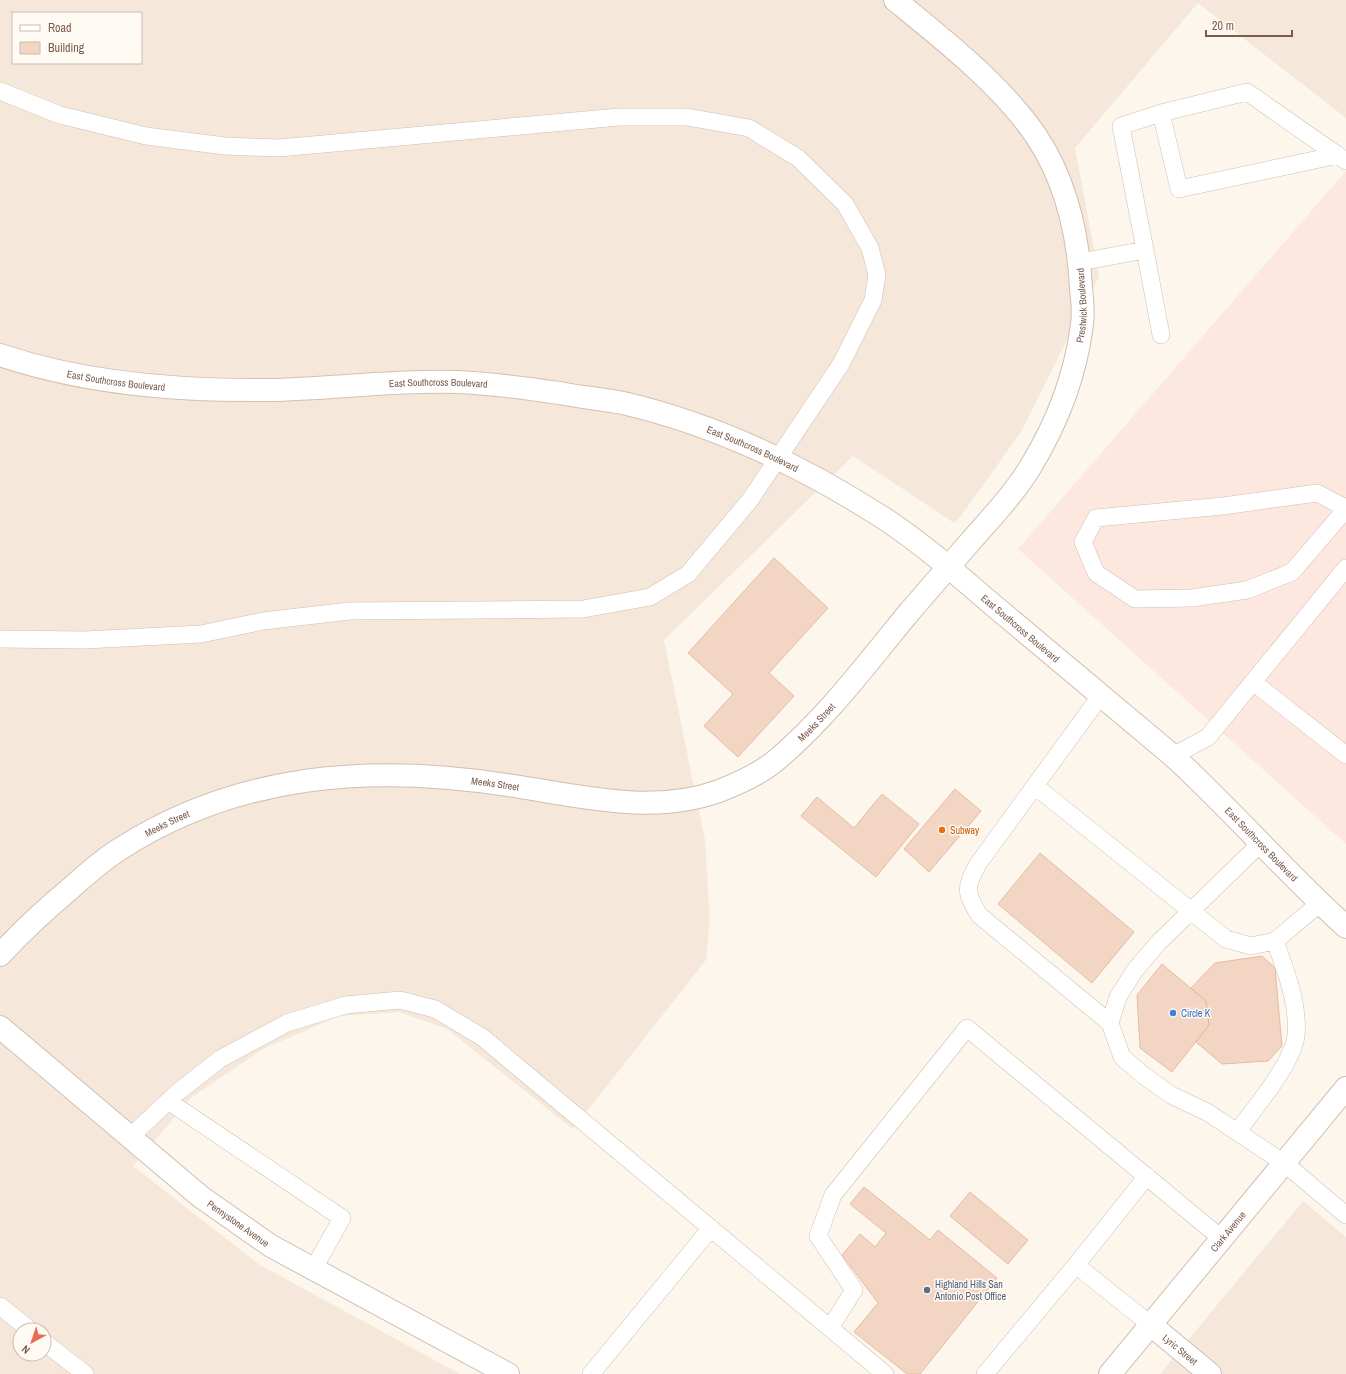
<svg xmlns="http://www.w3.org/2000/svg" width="1346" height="1374" viewBox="0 0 1346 1374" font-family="'Archivo Narrow',sans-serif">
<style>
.residential{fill:#f5e8da;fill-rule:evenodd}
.commercial{fill:#fde8e0}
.building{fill:#f3d5c3;stroke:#e6bba3}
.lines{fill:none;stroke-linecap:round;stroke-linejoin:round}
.service-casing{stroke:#d1beb0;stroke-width:18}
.minor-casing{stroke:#d1beb0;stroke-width:24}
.tertiary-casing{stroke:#d1beb0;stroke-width:24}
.secondary-casing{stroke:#d6c0b0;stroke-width:24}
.service{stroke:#fff;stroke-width:17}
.minor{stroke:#fff;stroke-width:22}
.tertiary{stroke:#fff;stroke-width:22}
.secondary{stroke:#fff;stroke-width:22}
.food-dot{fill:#e8710a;stroke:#fffaf3;stroke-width:1.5}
.shop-dot{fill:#3f7fe0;stroke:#fffaf3;stroke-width:1.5}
.service-dot{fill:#5c6f8a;stroke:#fffaf3;stroke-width:1.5}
.labels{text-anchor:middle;stroke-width:3;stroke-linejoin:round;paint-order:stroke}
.street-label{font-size:10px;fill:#7a5c4d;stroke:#fffaf3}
.food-label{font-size:10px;fill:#c56008;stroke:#fffaf3;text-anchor:start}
.shop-label{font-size:10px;fill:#366cbe;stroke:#fffaf3;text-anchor:start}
.service-label{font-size:10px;fill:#4e5e75;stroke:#fffaf3;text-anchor:start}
</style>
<rect width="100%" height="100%" fill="#fdf6ec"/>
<path class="residential" d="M 0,0 L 1346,0 L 1346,118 L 1198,3 L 1075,148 L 1099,276 L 1021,432 L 961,516 L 954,523 L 853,456 L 664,640 L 705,840 L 710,920 L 706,960 L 573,1129 L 447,1029 L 399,1012 L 339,1016 L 263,1049 L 192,1097 L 133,1166 L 260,1265 L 460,1374 L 0,1374 ZM 13,13 L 141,13 L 141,63 L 13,63 ZM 20,1330 L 44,1330 L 44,1354 L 20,1354 Z
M 1303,1201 L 1346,1237 L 1346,1374 L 1160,1374 Z"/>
<path class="commercial" d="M 1346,171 L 1346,844 L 1018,549 Z"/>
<path class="building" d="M 774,558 L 828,608 L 769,673 L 794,696 L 738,757 L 704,726 L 733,694 L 688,653 Z
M 955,789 L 981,811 L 929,872 L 904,849 Z
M 882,794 L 919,824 L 876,877 L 801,816 L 817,797 L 854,828 Z
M 1040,853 L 1134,932 L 1092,983 L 998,904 Z
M 1262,956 L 1275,968 L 1282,1046 L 1268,1061 L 1222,1064 L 1196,1042 L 1209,1025 L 1206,1001 L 1191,988 L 1215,963 Z
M 1162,964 L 1206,1001 L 1209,1025 L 1172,1072 L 1140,1048 L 1137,995 Z
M 864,1187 L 930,1240 L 938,1230 L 997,1278 L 920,1374 L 907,1374 L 854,1332 L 878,1303 L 842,1255 L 860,1234 L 875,1247 L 886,1233 L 850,1204 Z
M 970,1192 L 1028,1240 L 1008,1264 L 950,1216 Z"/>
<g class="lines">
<defs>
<path id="service" d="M 0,91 L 60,115 L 146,136 L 225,146 L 279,148 L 619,117 L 687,117 L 749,128 L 798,158 L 845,204 L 870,248 L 877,275 L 873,300 L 841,364 L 750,500 L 688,574 L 650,597 L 583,609 L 350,611 L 263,621 L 201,634 L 85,640 L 0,639
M 1161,113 L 1179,189 L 1338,155
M 1145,250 L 1161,335
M 1080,262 L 1145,250 L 1121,126 L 1161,113 L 1247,92 L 1346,161
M 1346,508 L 1317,493 L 1223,506 L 1096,518 L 1083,542 L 1096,573 L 1135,599 L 1192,598 L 1247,590 L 1292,572 L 1346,509
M 1253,682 L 1346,755
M 1101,695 L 978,864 C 965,888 965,891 979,915 L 1110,1023
M 1173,756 L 1208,737 L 1346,568
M 1035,786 L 1226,939 L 1251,946 L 1275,941 L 1320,903
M 1260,844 L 1159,942 L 1135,970 L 1118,997 L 1110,1023 L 1122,1057 L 1143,1075 L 1171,1095 L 1207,1112 L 1284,1163 L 1346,1215
M 168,1101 L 342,1218 L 313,1270
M 1237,1132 C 1254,1109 1293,1063 1296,1036 C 1299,1004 1286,972 1275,941
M 130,1137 L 178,1092 L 220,1059 L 287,1023 L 346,1005 L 400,1000 L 435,1009 L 482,1037 L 885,1374
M 1076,1265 L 1151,1325
M 0,1306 L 30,1330
M 830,1328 L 854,1290 L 818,1236 L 833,1195 L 967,1028 L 1222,1239
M 44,1342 L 85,1374
M 591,1374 L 711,1228
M 985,1374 L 1076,1265 L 1147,1176"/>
<g id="minor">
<path id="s1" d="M 0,955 C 22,931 46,909 71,888 C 87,874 102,860 120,849 C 238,773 372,764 507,785 C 577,795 650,816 719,791 C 737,784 758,775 774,762 C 826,719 868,662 911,610 C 931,587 950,565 970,542 C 991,518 1014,494 1031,466 C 1057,423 1076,374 1082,324 C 1084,312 1082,300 1081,288 C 1078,229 1063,169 1026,122 C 991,77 939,36 895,0"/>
<path id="s2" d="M 0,1027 L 201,1197 L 271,1246 L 508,1374"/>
<path id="s3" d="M 1151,1325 L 1210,1374"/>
</g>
<g id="tertiary">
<path id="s4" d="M 1110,1374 L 1346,1088"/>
</g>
<g id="secondary">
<path id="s5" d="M 0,355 C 86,384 179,391 269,390 C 331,389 393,380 456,382 C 491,383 525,388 559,393 C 580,397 602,399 623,403 C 713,424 800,465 877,514 C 919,540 961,578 999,610 C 1057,659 1115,708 1173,756 C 1233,811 1286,873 1346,927"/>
</g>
</defs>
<use href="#service" class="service-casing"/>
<use href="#minor" class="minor-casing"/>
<use href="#tertiary" class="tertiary-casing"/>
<use href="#secondary" class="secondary-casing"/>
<use href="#service" class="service"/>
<use href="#minor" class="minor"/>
<use href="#tertiary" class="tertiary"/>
<use href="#secondary" class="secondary"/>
</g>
<circle class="food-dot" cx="942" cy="830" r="4"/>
<circle class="shop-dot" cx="1173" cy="1013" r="4"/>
<circle class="service-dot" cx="927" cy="1290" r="4"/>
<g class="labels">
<g class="street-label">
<text dy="4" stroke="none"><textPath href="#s1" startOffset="1402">Prestwick Boulevard</textPath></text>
<text dy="4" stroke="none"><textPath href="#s5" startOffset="119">East Southcross Boulevard</textPath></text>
<text dy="4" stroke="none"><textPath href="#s5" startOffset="442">East Southcross Boulevard</textPath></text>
<text dy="4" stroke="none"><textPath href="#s5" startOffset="766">East Southcross Boulevard</textPath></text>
<text dy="4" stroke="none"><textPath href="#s5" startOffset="1090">East Southcross Boulevard</textPath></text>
<text dy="4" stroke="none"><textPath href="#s1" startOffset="897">Meeks Street</textPath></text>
<text dy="4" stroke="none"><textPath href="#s1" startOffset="550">Meeks Street</textPath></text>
<text dy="4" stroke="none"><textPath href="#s1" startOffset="214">Meeks Street</textPath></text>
<text dy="4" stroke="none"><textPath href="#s5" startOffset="1414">East Southcross Boulevard</textPath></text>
<text dy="4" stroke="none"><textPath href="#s2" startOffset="309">Pennystone Avenue</textPath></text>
<text dy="4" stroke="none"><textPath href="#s4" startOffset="185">Clark Avenue</textPath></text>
<text dy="4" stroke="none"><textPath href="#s3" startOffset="38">Lyric Street</textPath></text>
</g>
<g class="food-label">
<text x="950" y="834">Subway</text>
</g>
<g class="shop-label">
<text x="1181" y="1017">Circle K</text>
</g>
<g class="service-label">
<text x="935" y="1288">Highland Hills San<tspan x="935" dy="12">Antonio Post Office</tspan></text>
</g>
</g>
<rect x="12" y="12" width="130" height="52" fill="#fffaf3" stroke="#cabbb1"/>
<rect x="20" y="25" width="20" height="6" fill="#ffffff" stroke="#cabbb1"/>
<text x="48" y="32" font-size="12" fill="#7a5c4d">Road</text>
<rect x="20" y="42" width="20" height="12" fill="#f3d5c3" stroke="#cabbb1"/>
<text x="48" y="52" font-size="12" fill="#7a5c4d">Building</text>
<g transform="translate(32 1342) rotate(220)"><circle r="19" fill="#fffaf3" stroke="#cabbb1"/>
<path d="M0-3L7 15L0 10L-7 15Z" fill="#e76f51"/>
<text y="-6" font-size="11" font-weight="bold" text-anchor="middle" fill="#7a5c4d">N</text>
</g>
<path d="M1206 30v6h86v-6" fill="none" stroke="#7a5c4d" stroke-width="2"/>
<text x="1212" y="30" font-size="12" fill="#7a5c4d" stroke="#fffaf3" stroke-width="3" paint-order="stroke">20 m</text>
</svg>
